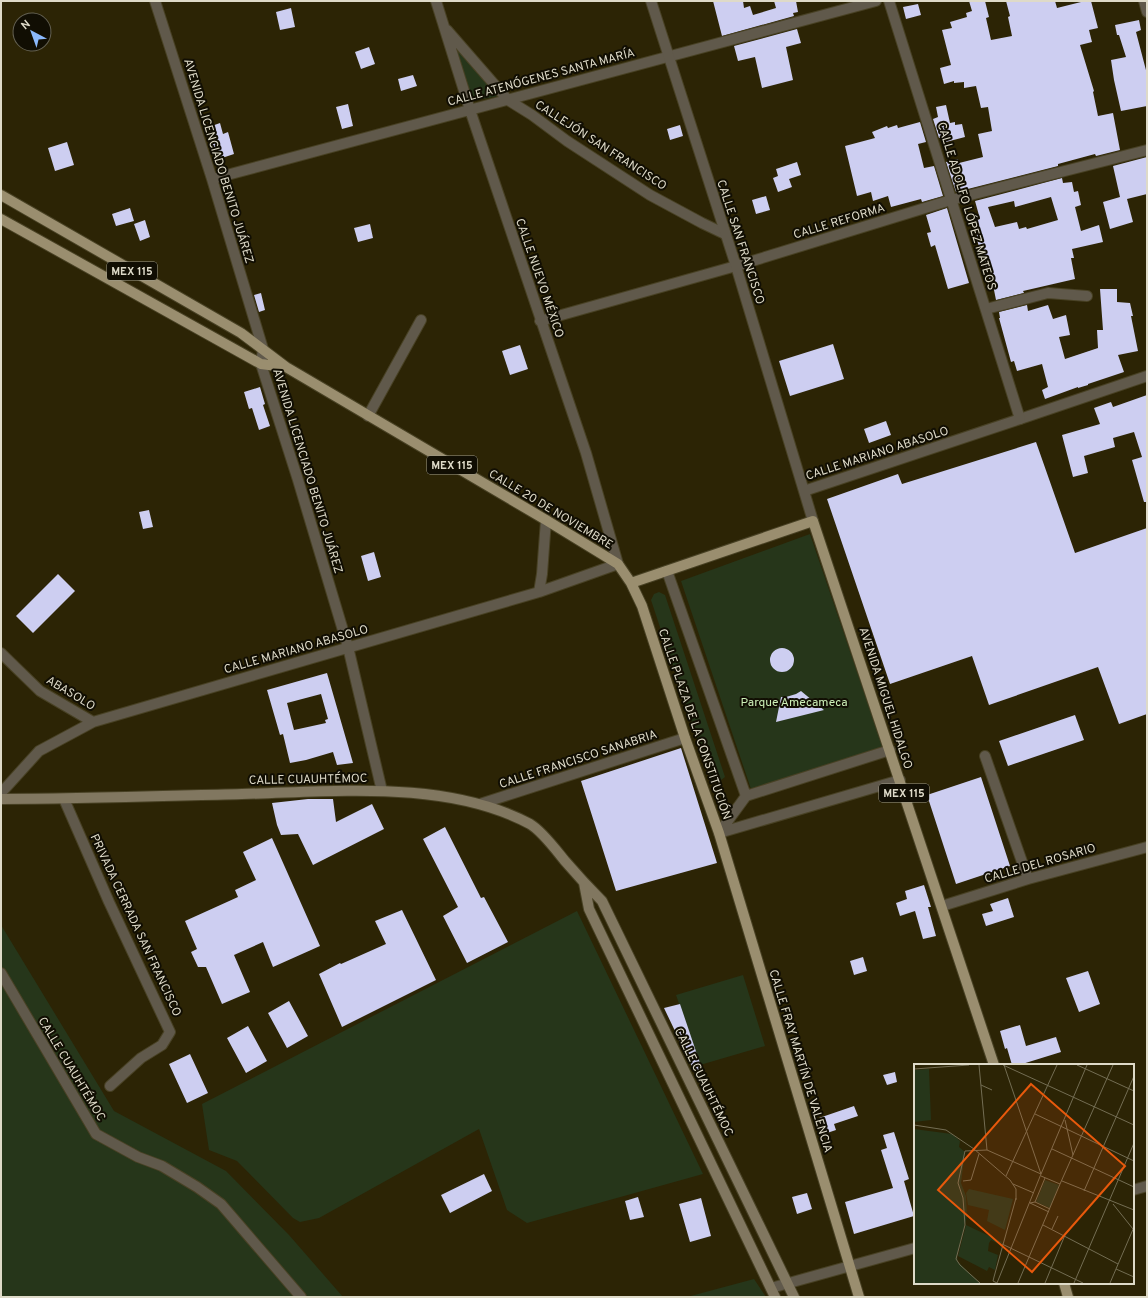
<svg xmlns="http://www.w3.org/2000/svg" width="1148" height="1298" viewBox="0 0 1148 1298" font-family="Overpass,sans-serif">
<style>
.green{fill:#26361a}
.building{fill:#cdcef1;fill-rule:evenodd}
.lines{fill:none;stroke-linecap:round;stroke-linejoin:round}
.minor-casing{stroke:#484124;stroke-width:12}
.tertiary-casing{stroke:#484124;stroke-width:12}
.secondary-casing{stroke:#484124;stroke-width:12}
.primary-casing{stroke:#484124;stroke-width:12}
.minor{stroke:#60594b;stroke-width:10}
.tertiary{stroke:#60594b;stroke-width:10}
.secondary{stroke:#817760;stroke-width:10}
.primary{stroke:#9a8e6f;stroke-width:10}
.labels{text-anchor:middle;stroke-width:4;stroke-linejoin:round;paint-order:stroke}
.shield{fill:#110e03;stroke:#a09d8d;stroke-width:1}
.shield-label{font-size:11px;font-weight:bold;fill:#dedac8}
.street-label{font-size:12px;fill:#dedac8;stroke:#110e03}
.park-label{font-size:12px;fill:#ccefb7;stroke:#110e03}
.inset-road{fill:none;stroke:#736d53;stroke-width:1}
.view{fill:#e8590c;fill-opacity:0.15;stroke:#e8590c;stroke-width:2}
.inset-edge{fill:none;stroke:#dedac8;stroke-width:2}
</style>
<rect width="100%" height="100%" fill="#2c2405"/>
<path class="green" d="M 448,35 L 500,96 L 471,101 Z
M 810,534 L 883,748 L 751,789 L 681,581 Z
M 659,592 L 665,595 L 725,777 C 720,781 717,783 711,781 L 651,600 L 654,594 Z
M 577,911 L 703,1174 L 527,1223 L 507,1210 L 479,1129 L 319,1218 L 300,1222 L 293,1218 L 237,1161 L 209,1150 L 202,1104 Z
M 1,925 L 114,1111 L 226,1171 L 289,1235 L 343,1297 L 1,1297 Z
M 743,975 L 765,1046 L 700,1065 L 676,995 Z
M 754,1279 L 766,1297 L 687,1297 Z"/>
<path class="building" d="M 713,1 L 743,1 L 744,8 L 750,6 L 753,15 L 776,8 L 774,1 L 796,1 L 798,12 L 793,13 L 794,16 L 722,36 Z
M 969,1 L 985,1 L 989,17 L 986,18 L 991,40 L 1012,36 L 1008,17 L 1010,16 L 1006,1 L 1055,1 L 1057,8 L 1085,1 L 1091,1 L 1098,28 L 1089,30 L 1092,42 L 1080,45 L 1094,91 L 1093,92 L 1098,116 L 1113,113 L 1120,150 L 1096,156 L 1095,154 L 1058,164 L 1058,166 L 956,192 L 946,162 L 958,159 L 959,163 L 983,157 L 978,134 L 992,131 L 988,107 L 981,108 L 976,86 L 964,88 L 964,82 L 954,83 L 954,81 L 944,84 L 940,68 L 951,65 L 942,30 L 952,28 L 950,22 L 967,17 L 966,13 L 972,11 Z
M 918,4 L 921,15 L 906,19 L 903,7 Z
M 291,8 L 295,27 L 280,30 L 276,12 Z
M 1139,20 L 1141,30 L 1136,32 L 1147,74 L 1147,106 L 1121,111 L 1114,80 L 1111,60 L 1126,57 L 1119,35 L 1117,35 L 1115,25 Z
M 797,29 L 801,43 L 786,47 L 793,80 L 762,88 L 755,57 L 738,61 L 734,46 Z
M 369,47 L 375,64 L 361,69 L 355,52 Z
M 413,75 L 417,86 L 401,91 L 398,79 Z
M 348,104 L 353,126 L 342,129 L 336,107 Z
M 946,105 L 950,123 L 955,122 L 955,125 L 962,124 L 965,137 L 946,142 L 945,140 L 943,140 L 943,137 L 939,138 L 933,119 L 938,117 L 936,107 Z
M 920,122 L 926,142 L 918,144 L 924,168 L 934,166 L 943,196 L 922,202 L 921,199 L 891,207 L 888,196 L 873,201 L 871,192 L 857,196 L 845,146 L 875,138 L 872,132 L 887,126 L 888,128 L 897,125 L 898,128 Z
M 220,123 L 223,134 L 228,132 L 234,154 L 216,160 L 206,128 Z
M 680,125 L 683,136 L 670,140 L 667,129 Z
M 67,142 L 74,165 L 55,171 L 48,148 Z
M 1147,157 L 1147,194 L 1127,199 L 1133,222 L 1110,229 L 1103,202 L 1120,197 L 1113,166 Z
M 797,162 L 801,175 L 789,179 L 792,187 L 778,192 L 773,178 L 778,176 L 776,169 Z
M 1062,178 L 1063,183 L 1072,182 L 1074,192 L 1078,191 L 1081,205 L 1075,207 L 1081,231 L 1099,225 L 1103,242 L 1072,249 L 1074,258 L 1071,258 L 1075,279 L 1023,291 L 1024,293 L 996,300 L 992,280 L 990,281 L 976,237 L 977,236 L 973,221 L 980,219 L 975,201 ZM 1051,197 L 1058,220 L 1027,229 L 1026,227 L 1019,229 L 1017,222 L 995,227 L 988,207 L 1014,201 L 1015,207 Z
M 766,196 L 770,210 L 756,214 L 752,200 Z
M 130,208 L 134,221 L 116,226 L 112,214 Z
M 947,208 L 969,283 L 948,289 L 935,245 L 931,247 L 927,233 L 931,232 L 926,215 Z
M 145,220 L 150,237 L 140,241 L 134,224 Z
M 370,224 L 373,238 L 358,242 L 354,228 Z
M 1100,289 L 1117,289 L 1117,302 L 1130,303 L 1133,316 L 1131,316 L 1138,351 L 1118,355 L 1124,372 L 1088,384 L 1088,385 L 1078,388 L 1078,387 L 1045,399 L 1042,390 L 1048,387 L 1042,364 L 1017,371 L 1014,361 L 1011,362 L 999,318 L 1000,318 L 999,312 L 1027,305 L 1028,311 L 1048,305 L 1053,319 L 1066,315 L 1070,335 L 1059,337 L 1065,359 L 1098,348 L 1097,330 L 1103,330 Z
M 261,293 L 265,310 L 259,312 L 254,295 Z
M 833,344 L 844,379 L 790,396 L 779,361 Z
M 520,345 L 528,369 L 510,375 L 502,351 Z
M 260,387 L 265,404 L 263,405 L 270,426 L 259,430 L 252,408 L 249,409 L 244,392 Z
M 1147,395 L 1147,502 L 1144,502 L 1132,460 L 1142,457 L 1134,432 L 1113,438 L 1115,447 L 1084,456 L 1088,473 L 1073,477 L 1062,435 L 1100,424 L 1094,408 L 1111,402 L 1113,407 Z
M 886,421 L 891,435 L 869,443 L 864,429 Z
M 1036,442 L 1075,553 L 1147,528 L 1147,714 L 1119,724 L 1098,667 L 989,705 L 972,656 L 890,684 L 827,499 L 898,474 L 902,484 Z
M 149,510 L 153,527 L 143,529 L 139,512 Z
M 374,552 L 381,577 L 368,581 L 361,556 Z
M 58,574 L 75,591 L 33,633 L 16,616 Z
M770 660a12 12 0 1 1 24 0a12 12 0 1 1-24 0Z
M 327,673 L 353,763 L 337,765 L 333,752 L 306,760 L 290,763 L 283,734 L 280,735 L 267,690 ZM 321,694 L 328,719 L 325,720 L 326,723 L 294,730 L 287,703 Z
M 801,691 L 824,710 L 776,722 L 781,697 L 786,697 L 796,694 Z
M 1075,715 L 1084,740 L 1008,766 L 999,741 Z
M 681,748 L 717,863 L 616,891 L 581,781 Z
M 981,777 L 1010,866 L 956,884 L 927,795 Z
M 308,799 L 333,799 L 336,822 L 372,804 L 384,829 L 313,865 L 298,834 L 281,835 L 277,825 L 272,803 Z
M 445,827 L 481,898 L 484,897 L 508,942 L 467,963 L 443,916 L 458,907 L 423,839 Z
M 272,838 L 320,946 L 273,967 L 263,942 L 234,955 L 250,992 L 222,1004 L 206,967 L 198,967 L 191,952 L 197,949 L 185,921 L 238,897 L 235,890 L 256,880 L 243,852 Z
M 924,885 L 931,907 L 928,907 L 936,936 L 923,939 L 915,911 L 900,916 L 896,903 L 907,899 L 905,891 Z
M 1008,898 L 1014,917 L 986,926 L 982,914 L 993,911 L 990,904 Z
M 402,910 L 436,980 L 342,1027 L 319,974 L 340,963 L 341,964 L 386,944 L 375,921 Z
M 863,957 L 867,971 L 854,975 L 850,961 Z
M 1088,971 L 1100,1004 L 1079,1012 L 1066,978 Z
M 289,1001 L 308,1036 L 287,1048 L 268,1013 Z
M 680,1004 L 703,1072 L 696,1075 L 664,1008 Z
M 1020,1025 L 1026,1046 L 1056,1037 L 1061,1052 L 1019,1065 L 1012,1065 L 1007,1048 L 1005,1049 L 1000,1031 Z
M 248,1026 L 267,1061 L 246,1073 L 227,1038 Z
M 190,1054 L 208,1093 L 187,1103 L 169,1064 Z
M 895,1072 L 897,1082 L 887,1085 L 883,1075 Z
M 854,1106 L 858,1116 L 834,1124 L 836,1130 L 824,1134 L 819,1118 Z
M 894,1132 L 909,1179 L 904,1181 L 914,1216 L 854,1234 L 845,1202 L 893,1188 L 881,1150 L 887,1148 L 883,1135 Z
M 484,1174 L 492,1191 L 450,1213 L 441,1195 Z
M 807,1193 L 812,1209 L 797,1214 L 792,1197 Z
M 638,1197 L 644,1217 L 630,1220 L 625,1201 Z
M 701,1198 L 711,1236 L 690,1242 L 679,1204 Z"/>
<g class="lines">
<defs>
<path id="minor" d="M 155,1 L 212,179 L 263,349 L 261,364 L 298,480 L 348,647 L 382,791
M 1144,1 L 1147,12
M 447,30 L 508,100 L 532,115 L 567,141 L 650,195 L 702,223 L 725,234
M 212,179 L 876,1
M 986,309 L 1048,293 L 1087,296
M 540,321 L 736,266 L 951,200 L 1147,150
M 368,416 L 421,320
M 1020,419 L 1147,376
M 667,571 L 746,796
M 539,592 L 542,574 L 546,520
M 1,653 L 40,691 L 93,722
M 985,756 L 1028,879
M 1,793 L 39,751 L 93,722 L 539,592 L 618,564 L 586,453 L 470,110 L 436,1
M 64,799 L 109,902 L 170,1032 L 162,1045 L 141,1058 L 110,1086
M 480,804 L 685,738
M 719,833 L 746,796 L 890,750
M 719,833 L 900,780
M 942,906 L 1028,879 L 1147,847
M 1,973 L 96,1134 L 138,1157 L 162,1166 L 197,1187 L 221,1204 L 301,1297
M 1133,1190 L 1147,1186
M 771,1288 L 915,1248"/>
<path id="tertiary" d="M 651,1 L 736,266 L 813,521
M 804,491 L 1020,419 L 889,1"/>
<path id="secondary" d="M 1,799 C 81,799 162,796 242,794 C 333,792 446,779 530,824 C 542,831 556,850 565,861 C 577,875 589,888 602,901 L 794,1297
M 584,883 L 589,909 L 775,1297"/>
<path id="primary" d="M 1,195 L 241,333 L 286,367 L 546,520 L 618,564 L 631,583 L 642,606 L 685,738 L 719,833 L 859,1297
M 1,219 L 261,364 L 285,367
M 631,583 L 813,521 L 994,1065
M 1064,1283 L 1068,1297"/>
</defs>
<use href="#minor" class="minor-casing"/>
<use href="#tertiary" class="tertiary-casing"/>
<use href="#secondary" class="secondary-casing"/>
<use href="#primary" class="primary-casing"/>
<use href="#minor" class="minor"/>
<use href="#tertiary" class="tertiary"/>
<use href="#secondary" class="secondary"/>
<use href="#primary" class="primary"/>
</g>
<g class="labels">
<g class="shield">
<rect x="107" y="262" width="50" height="18" rx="3"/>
<rect x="427" y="456" width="50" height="18" rx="3"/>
<rect x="879" y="784" width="50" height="18" rx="3"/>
</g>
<g class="shield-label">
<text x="132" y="275">MEX 115</text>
<text x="452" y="469">MEX 115</text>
<text x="904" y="797">MEX 115</text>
</g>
<g class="street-label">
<text transform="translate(541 77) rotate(-15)" y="4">CALLE ATENÓGENES SANTA MARÍA</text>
<text transform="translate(601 145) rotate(33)" y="4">CALLEJÓN SAN FRANCISCO</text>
<text transform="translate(219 161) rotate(73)" y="4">AVENIDA LICENCIADO BENITO JUÁREZ</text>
<text transform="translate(967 206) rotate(73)" y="4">CALLE ADOLFO LÓPEZ MATEOS</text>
<text transform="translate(839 221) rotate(-17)" y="4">CALLE REFORMA</text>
<text transform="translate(741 242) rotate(72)" y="4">CALLE SAN FRANCISCO</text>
<text transform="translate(540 278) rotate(71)" y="4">CALLE NUEVO MÉXICO</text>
<text transform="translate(877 453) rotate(-18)" y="4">CALLE MARIANO ABASOLO</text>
<text transform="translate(308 471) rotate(73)" y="4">AVENIDA LICENCIADO BENITO JUÁREZ</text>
<text transform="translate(551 509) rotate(31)" y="4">CALLE 20 DE NOVIEMBRE</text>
<text transform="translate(296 649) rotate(-16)" y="4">CALLE MARIANO ABASOLO</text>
<text transform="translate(71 693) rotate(31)" y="4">ABASOLO</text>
<text transform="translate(886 698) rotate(72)" y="4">AVENIDA MIGUEL HIDALGO</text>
<text transform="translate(695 724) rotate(71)" y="4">CALLE PLAZA DE LA CONSTITUCIÓN</text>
<text transform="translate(578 759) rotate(-18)" y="4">CALLE FRANCISCO SANABRIA</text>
<text transform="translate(308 779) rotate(-1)" y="4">CALLE CUAUHTÉMOC</text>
<text transform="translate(1040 863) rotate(-16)" y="4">CALLE DEL ROSARIO</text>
<text transform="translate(136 925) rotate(65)" y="4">PRIVADA CERRADA SAN FRANCISCO</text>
<text transform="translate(801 1061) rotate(73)" y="4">CALLE FRAY MARTÍN DE VALENCIA</text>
<text transform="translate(72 1069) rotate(59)" y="4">CALLE CUAUHTÉMOC</text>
<text transform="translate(704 1082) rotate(64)" y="4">CALLE CUAUHTÉMOC</text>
</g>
<g class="park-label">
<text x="794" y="706">Parque Amecameca</text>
</g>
</g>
<g transform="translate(914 1064)">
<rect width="220" height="220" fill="#2c2405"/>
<path d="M 15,5 L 17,56 L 0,58 L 0,6 ZM 0,65 L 38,70 L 46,77 L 45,83 L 51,88 L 47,119 L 52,132 L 53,152 L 43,192 L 44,198 L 66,219 L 0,219 ZM 131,116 L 145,121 L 136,144 L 122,138 ZM 55,125 L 99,135 L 91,166 L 73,157 L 75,146 L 54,141 L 52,129 ZM 52,161 L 88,178 L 87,181 L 77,176 L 75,179 L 74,187 L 84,191 L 81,206 L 75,203 L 73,207 L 44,192 Z" fill="#26361a"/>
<path class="inset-road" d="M 65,1 L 73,86M 89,1 L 220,61M 90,1 L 127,110 L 83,219 L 79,217 L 80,213 L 102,134M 163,1 L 220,27M 0,5 L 55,1M 67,21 L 78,26M 121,50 L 220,97M 151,56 L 159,91M 0,61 L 32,66 L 60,85 L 96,116 L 102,125 L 102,136M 138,85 L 220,123M 92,112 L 143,1M 49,117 L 57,116 L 65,90M 148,117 L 220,146M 99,120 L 120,129M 146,120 L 199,1M 170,127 L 220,12M 121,138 L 131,114M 116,139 L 121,138 L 136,145M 116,139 L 135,148M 199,140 L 219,165M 129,161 L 204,200M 138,165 L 144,152M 88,180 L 169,219M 202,205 L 220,213M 66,219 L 46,201 L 42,195 L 51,161 L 49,134 L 44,119 L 51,87 L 73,86 L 127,110 L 173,1M 104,219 L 146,120 L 127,112M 131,219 L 151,171M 160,219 L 220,79M 196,219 L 220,163"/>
<path class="view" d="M 117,20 L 211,102 L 118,208 L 24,126 Z"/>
<rect width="220" height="220" class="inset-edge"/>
</g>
<rect width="1148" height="1298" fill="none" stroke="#dedac8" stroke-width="4"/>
<g transform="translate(32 32) rotate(319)"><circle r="19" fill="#110e03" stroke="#636052"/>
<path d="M0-3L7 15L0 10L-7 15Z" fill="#8bb9fc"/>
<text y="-6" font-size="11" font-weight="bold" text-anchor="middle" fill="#dedac8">N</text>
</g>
</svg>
